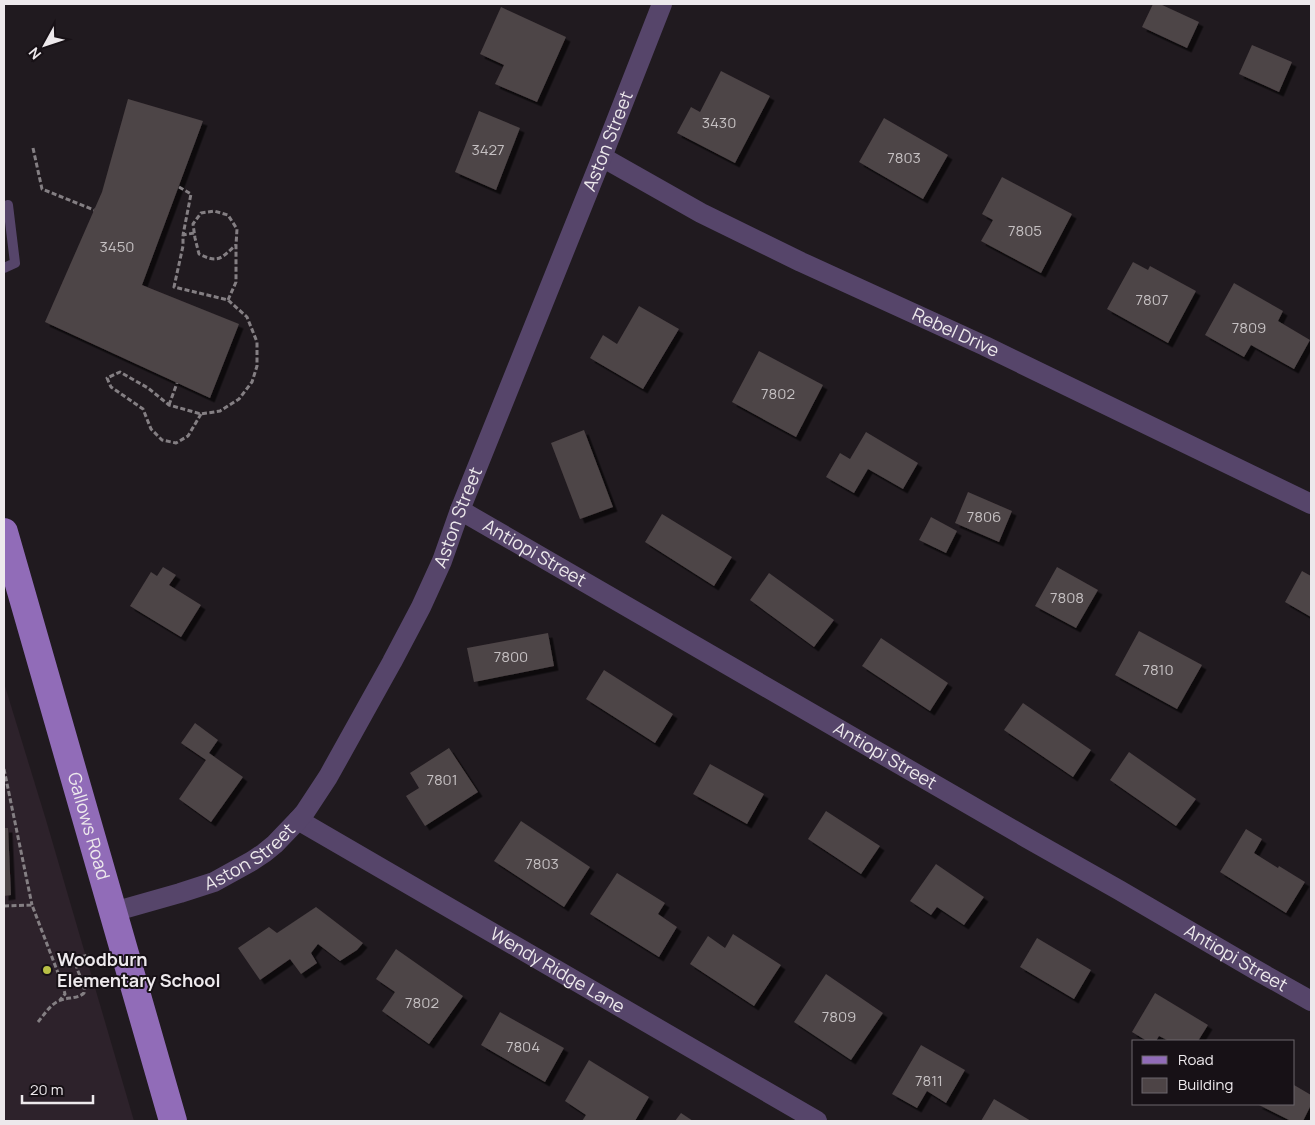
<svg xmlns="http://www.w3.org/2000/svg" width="1315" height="1125" viewBox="0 0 1315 1125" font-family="Manrope,sans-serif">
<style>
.built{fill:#2d222b}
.building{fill:#4d4446;filter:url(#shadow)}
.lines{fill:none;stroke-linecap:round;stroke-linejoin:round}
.path{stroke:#847f83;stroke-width:3;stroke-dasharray:5 2.5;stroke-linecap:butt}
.service{stroke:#56456a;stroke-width:10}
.minor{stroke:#56456a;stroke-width:20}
.primary{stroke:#916cb8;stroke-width:28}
.poi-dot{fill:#b9c046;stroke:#171116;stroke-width:2}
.labels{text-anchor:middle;stroke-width:4;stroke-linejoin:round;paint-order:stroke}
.number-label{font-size:15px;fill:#c5c0c2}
.street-label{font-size:18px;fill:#ede9ec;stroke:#171116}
.poi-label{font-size:18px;font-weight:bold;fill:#ede9ec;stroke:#171116;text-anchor:start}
</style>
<defs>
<filter id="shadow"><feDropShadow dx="4.5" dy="4.5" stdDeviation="0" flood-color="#0009"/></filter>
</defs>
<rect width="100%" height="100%" fill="#201a1f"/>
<path class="built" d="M 4,683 L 46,820 L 134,1121 L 4,1121 Z"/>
<path class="building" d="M 1153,4 L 1160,4 L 1199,22 L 1187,48 L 1142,27 Z
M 501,7 L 566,37 L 537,102 L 495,84 L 504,65 L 480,54 Z
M 1252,45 L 1292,62 L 1279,92 L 1239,74 Z
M 721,71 L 770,96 L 735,163 L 677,133 L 691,107 L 700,112 Z
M 128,99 L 203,121 L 142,285 L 239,324 L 210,398 L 45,322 L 102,192 Z
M 479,111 L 520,128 L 496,190 L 455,172 Z
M 884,118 L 948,155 L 923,199 L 859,162 Z
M 1002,177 L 1072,214 L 1041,273 L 981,241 L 993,220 L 982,214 Z
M 1133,262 L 1148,270 L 1150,266 L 1196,291 L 1168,343 L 1107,309 Z
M 1234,283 L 1283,311 L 1278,321 L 1310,340 L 1294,369 L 1251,345 L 1244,357 L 1205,335 Z
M 639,306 L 679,329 L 643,389 L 590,358 L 603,335 L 617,344 Z
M 759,351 L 823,385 L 796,437 L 732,402 Z
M 584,430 L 613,507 L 580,519 L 551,443 Z
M 866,432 L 918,463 L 903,489 L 868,469 L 854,493 L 826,477 L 840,453 L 850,459 Z
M 968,492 L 1012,511 L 999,542 L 955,523 Z
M 662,514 L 732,557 L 714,586 L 645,542 Z
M 931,517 L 957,531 L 946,553 L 919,540 Z
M 163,567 L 176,575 L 169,585 L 201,605 L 181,637 L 130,606 L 151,572 L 157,576 Z
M 1057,567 L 1098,590 L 1076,628 L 1035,606 Z
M 1302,571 L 1311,576 L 1311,617 L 1285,602 Z
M 769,573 L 834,620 L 814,647 L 750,600 Z
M 1139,631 L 1202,665 L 1177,709 L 1115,675 Z
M 548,633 L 554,666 L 474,682 L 467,648 Z
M 881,638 L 948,683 L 930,711 L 862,666 Z
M 604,670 L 673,714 L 655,743 L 586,699 Z
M 1023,703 L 1091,750 L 1073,777 L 1004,730 Z
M 195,723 L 218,740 L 209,753 L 243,777 L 211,822 L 179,799 L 206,760 L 181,743 Z
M 449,748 L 478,792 L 425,826 L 406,796 L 419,788 L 410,773 Z
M 1129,752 L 1196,799 L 1176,826 L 1110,780 Z
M 710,764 L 764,794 L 747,824 L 693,794 Z
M 826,811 L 880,846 L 861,874 L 808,839 Z
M 521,821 L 590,867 L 564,907 L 494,861 Z
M 4,828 L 8,828 L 11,895 L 4,896 Z
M 1246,829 L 1262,839 L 1254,853 L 1278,868 L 1279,866 L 1305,882 L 1286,913 L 1220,872 Z
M 936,864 L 984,897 L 964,925 L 937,907 L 931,915 L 910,901 Z
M 617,873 L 665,903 L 658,914 L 677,927 L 659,957 L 590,914 Z
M 316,907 L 363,943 L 357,950 L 340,961 L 318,944 L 311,953 L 317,963 L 301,974 L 290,959 L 260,980 L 238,948 L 269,927 L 277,933 Z
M 733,934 L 781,965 L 754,1006 L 690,964 L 708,936 L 725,948 Z
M 1037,938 L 1091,970 L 1074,999 L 1020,967 Z
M 396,949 L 463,996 L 429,1044 L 382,1011 L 395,992 L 376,979 Z
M 826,974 L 883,1013 L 851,1060 L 794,1022 Z
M 1155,993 L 1208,1025 L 1198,1041 L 1169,1041 L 1159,1036 L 1156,1041 L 1147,1041 L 1132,1032 Z
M 500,1012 L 564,1048 L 545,1082 L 481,1045 Z
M 921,1045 L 965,1070 L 946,1103 L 927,1091 L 917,1108 L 892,1094 Z
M 589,1060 L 649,1097 L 635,1121 L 582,1121 L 586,1115 L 565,1101 Z
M 1294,1085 L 1311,1095 L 1311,1105 L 1303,1121 L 1291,1121 L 1257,1104 L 1294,1104 Z
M 994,1099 L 1031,1121 L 981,1121 Z
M 681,1113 L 693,1121 L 675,1121 Z"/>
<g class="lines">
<path class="path" d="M 33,148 L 42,189 L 94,210
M 179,187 L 191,194 L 183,235
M 194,233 L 183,235 L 183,246 L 174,287 L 228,300 L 247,317 L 257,342 L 257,366 L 252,382 L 239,399 L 220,411 L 201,414 L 169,405 L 148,388 L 120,372 L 107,378 L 111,387 L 143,409 L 151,429 L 162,440 L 176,443 L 188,436 L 201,414
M 228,300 L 236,282 L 236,245 L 237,229 L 228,215 L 214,211 L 201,213 L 193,224 L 195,238 L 199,254 C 219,264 221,258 236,245
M 169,405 L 177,383
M 4,769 L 32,905
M 4,906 L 32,905 L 63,986 L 65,994 L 60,1000
M 38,1022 C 44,1015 51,1003 61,1000 C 70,997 77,999 84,993 C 86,981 75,972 76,960 L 80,957 L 89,955"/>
<path class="service" d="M 4,268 L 15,263 L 8,205"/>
<g class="minor">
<path id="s1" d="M 602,157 L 701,213 L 801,262 L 985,346 L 1311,504"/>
<path id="s2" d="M 460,510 L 1027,838 L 1119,890 L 1256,970 L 1311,1001"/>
<path id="s3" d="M 298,820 L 817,1121"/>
<path id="s4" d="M 113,912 L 180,893 L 214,882 L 252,861 L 264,853 L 275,844 L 298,820 L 305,812 L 328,777 L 392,662 L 421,607 L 442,561 L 460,510 L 602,157 L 662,4"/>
</g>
<path class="primary" id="s5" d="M 4,532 L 173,1121"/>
</g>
<circle class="poi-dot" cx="47" cy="970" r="5"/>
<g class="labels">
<g class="number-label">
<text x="719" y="128">3430</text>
<text x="488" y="155">3427</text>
<text x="904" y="163">7803</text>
<text x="1025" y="236">7805</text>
<text x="117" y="252">3450</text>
<text x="1152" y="305">7807</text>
<text x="1249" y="333">7809</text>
<text x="778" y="399">7802</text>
<text x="984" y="522">7806</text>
<text x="1067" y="603">7808</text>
<text x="511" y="662">7800</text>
<text x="1158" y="675">7810</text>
<text x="442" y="785">7801</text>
<text x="542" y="869">7803</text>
<text x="422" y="1008">7802</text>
<text x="839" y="1022">7809</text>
<text x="523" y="1052">7804</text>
<text x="929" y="1086">7811</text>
</g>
<g class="street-label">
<text dy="6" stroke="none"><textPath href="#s4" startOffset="959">Aston Street</textPath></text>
<text dy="6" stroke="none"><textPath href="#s1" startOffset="395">Rebel Drive</textPath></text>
<text dy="6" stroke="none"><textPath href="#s4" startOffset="554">Aston Street</textPath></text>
<text dy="6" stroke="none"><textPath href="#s2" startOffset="86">Antiopi Street</textPath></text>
<text dy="6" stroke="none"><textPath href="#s2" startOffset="491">Antiopi Street</textPath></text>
<text dy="6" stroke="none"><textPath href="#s5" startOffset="306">Gallows Road</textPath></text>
<text dy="6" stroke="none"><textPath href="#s4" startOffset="149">Aston Street</textPath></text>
<text dy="6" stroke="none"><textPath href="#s2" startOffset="896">Antiopi Street</textPath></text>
<text dy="6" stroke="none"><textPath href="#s3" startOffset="300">Wendy Ridge Lane</textPath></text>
</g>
<g class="poi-label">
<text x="57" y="966">Woodburn<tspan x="57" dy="21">Elementary School</tspan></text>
</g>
</g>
<rect width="1315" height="1125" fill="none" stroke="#ede9ec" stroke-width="10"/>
<rect x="1132" y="1040" width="162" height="65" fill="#171116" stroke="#6d676c"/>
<rect x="1142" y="1056" width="25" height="8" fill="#916cb8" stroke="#6d676c"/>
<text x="1178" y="1065" font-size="15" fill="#ede9ec">Road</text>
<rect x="1142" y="1078" width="25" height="15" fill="#4d4446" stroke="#6d676c"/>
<text x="1178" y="1090" font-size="15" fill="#ede9ec">Building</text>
<g transform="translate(45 45) rotate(230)" stroke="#171116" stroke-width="4" paint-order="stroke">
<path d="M0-4L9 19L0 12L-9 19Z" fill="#ede9ec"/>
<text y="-8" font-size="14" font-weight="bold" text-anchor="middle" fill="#ede9ec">N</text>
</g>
<path d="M22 1095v8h71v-8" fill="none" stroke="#ede9ec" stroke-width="2.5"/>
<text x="30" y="1095" font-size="15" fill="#ede9ec" stroke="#171116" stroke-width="4" paint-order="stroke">20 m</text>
</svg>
